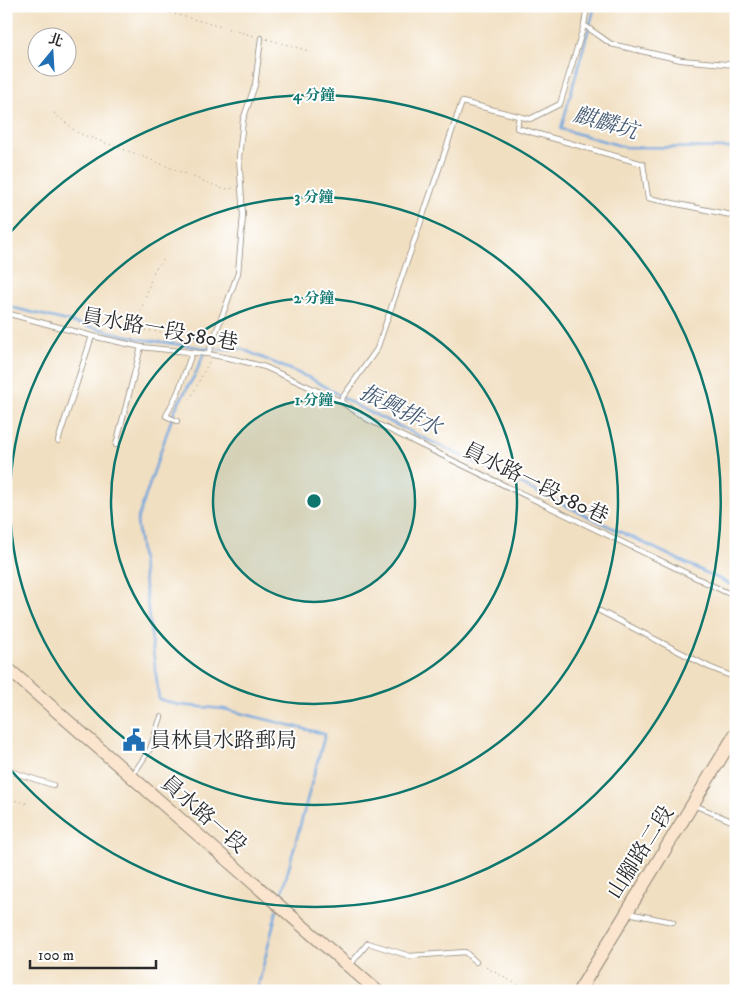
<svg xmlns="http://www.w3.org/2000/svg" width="742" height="997" viewBox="0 0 742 997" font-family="'IM FELL DW Pica','Noto Serif TC',serif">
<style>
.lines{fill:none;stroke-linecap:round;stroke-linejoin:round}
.stream{stroke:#6fa4dc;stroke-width:2.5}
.lane-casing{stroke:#8e8576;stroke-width:6}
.secondary-casing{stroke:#8e8576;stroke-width:14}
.path{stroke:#8e8576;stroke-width:1;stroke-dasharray:1 4;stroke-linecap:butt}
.lane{stroke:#fff;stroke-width:4.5}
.secondary{stroke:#fbe5cf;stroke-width:12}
.ring{fill:none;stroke:#0f766e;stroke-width:2.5}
.labels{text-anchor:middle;stroke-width:4;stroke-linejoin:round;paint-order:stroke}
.street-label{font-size:21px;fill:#2b2b2b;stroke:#fff}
.poi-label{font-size:21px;fill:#2b2b2b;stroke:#fff;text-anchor:start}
.water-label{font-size:22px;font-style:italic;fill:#465b72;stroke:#fff}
.centre{fill:#0f766e;stroke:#fff;stroke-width:2.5}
.ring-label{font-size:15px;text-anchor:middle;font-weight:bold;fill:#0f766e;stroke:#fff;stroke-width:4;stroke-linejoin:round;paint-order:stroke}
</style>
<rect width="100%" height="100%" fill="#fff"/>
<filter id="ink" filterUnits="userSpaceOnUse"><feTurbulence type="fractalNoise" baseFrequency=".02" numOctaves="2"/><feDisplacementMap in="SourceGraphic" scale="10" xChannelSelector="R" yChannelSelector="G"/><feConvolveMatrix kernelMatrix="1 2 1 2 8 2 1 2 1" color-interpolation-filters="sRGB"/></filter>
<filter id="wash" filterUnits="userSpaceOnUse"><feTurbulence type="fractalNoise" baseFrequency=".0096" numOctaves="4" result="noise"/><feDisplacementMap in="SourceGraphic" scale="20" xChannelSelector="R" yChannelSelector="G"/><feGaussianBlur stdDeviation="1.12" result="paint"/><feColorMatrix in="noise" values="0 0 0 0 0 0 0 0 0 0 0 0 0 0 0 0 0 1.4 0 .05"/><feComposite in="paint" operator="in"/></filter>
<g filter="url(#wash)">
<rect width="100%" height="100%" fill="#f1dfc1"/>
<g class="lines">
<path class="stream" d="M 595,6 L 561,129 L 625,147 L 736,148
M 6,306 L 140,339 L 211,349 L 242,349 L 312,379 L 359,407 L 736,587
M 206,348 L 196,373 L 175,409 L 137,521 L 159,699 L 178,705 L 224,709 L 325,734 L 280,900
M 257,991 L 277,910"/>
</g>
</g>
<g filter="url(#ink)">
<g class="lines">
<defs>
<path id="lane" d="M 584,25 L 611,44 L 681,60 L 736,65
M 519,116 L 517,128 L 643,164 L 648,198 L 736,216
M 6,313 L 92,336 L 141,347 L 208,354 L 238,360 L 265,367 L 340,401 L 367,419 L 736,597
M 208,354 L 238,273 L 243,216 L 239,157 L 243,120 L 255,85 L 261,38
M 340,401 L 377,349 L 462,102 L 530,119 L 560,104 L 584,25 L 587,6
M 177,421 L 166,416 L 178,392 L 192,353
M 58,441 L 92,336
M 116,445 L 141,347
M 600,611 L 709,667 L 736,678
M 6,770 L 53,785
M 132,776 L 150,749 L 161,717
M 694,805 L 736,823
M 628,913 L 673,922
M 349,966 L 368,943 L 410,956 L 465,952 L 476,962"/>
<path id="secondary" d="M 6,667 L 377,991
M 579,991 L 736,733"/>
</defs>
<use href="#lane" class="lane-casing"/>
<use href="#secondary" class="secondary-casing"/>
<path class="path" d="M 146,6 L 254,36
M 267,39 L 312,52
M 54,113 L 78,133 L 139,155 L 223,189 L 235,188
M 135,329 L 178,334 L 185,325
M 132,339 L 154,270 L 164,259
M 190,399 L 209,362
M 6,798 L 29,804
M 482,965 L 529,991"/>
<use href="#lane" class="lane"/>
<use href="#secondary" class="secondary"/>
</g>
</g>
<circle cx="314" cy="501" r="101" fill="#0f766e" fill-opacity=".12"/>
<g class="ring">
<circle cx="314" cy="501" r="101"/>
<circle cx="314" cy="501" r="203"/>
<circle cx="314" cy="501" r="304"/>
<path d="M8 235A406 406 0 1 1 8 767"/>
</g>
<defs>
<symbol id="civic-bare" viewBox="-9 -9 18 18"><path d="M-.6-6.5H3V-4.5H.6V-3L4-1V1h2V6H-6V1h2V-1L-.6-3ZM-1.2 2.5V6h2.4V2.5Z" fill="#1f6fb2" stroke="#fff" stroke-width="2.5" paint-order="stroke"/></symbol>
</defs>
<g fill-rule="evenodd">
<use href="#civic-bare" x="118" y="724" width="32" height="32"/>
</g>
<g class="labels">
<g class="street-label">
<text transform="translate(160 329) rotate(10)" y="7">員水路一段580巷</text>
<text transform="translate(536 483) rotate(26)" y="7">員水路一段580巷</text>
<text transform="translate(204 814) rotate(41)" y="7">員水路一段</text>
<text transform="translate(640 852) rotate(-58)" y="7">山腳路二段</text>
</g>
<g class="poi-label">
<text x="150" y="747">員林員水路郵局</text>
</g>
<g class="water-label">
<text transform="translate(606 122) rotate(16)" y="8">麒麟坑</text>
<text transform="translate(401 409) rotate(26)" y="8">振興排水</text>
</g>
</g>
<circle cx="314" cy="501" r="8" class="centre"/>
<g class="ring-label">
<text x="314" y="100">4 分鐘</text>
<text x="314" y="202">3 分鐘</text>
<text x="314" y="303">2 分鐘</text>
<text x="314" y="405">1 分鐘</text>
</g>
<rect width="742" height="997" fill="none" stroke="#fff" stroke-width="25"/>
<g transform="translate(52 52) rotate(18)"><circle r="24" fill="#ffffff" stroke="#aaaaaa"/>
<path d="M0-4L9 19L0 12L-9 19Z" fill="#1f6fb2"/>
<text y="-8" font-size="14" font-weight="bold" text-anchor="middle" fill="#2b2b2b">北</text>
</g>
<path d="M30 960v8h126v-8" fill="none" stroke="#2b2b2b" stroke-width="2.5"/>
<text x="38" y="960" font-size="15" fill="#2b2b2b" stroke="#ffffff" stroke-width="4" paint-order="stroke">100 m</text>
</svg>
